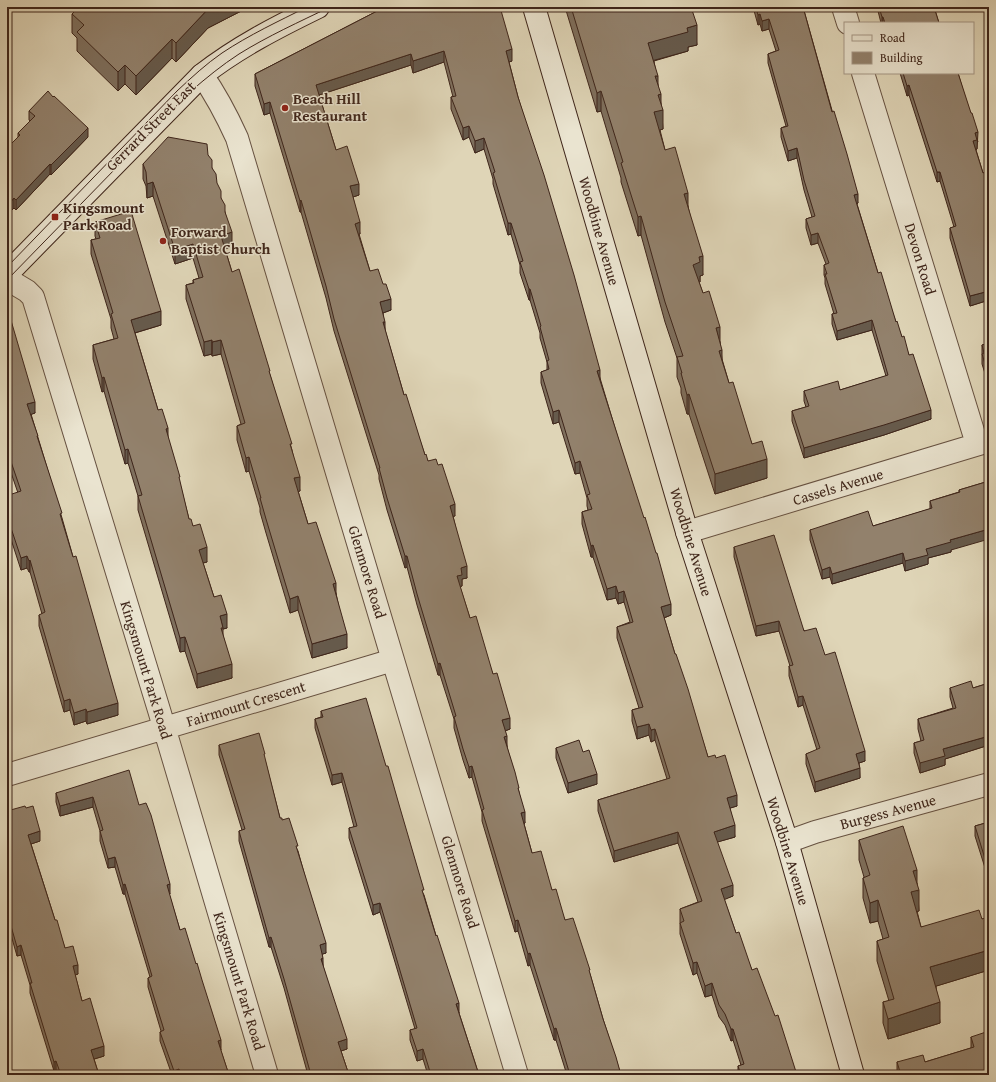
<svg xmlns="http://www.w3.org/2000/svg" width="996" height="1082" viewBox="0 0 996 1082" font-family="'Gentium Book Plus',serif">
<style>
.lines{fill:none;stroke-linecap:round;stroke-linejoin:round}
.street-casing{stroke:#665141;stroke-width:24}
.secondary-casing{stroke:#3e251a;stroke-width:24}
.street{stroke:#eae4d0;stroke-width:22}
.secondary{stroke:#eae4d0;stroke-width:22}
.tram{stroke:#3e251a;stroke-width:1}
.wall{fill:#7e6f5d;stroke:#3e251a}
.shaded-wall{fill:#665a4c;stroke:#3e251a}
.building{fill:#92816c;stroke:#3e251a}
.poi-dot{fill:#8f2418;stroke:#eae4d0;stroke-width:1.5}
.labels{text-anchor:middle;stroke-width:3;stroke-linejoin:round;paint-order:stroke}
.poi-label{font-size:15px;font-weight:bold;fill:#3e251a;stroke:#eae4d0;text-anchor:start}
.street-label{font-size:15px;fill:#3e251a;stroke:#eae4d0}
</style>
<rect width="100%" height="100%" fill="#dfd5b7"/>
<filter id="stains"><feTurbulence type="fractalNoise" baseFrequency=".005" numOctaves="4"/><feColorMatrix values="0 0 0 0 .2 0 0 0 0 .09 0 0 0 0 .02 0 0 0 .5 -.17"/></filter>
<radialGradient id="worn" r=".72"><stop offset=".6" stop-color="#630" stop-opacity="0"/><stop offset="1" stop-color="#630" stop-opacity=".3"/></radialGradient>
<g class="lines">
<defs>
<path id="street" d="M 843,7 L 848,23
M 863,73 L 977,444
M 202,75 C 216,95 227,116 237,138 L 517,1075
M 7,279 L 27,291 L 33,297 L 159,710 L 267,1075
M 687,532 L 989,441
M 7,775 L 393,660
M 787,842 L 815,832 L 989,784"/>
<path id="secondary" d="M 534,7 L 687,532 L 787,842 L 853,1075
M 7,274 L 202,75 C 238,47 277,27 318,7"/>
</defs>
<use href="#street" class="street-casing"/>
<use href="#secondary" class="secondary-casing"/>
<use href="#street" class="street"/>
<use href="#secondary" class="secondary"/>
<path class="tram" d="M 7,267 L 177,91 C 192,77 206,64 222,53 C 249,35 279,21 307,7
M 7,280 L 190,92 C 206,78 222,65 239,54 C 268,36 299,22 330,7"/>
</g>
<path class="wall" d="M 79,7 L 249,7 L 208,28 L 176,62 L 172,58 L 136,95 L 125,84 L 118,91 L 77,51 L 77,38 L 72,33 L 72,14 Z
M 385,7 L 512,61 L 509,62 L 518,97 L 600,378 L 671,615 L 664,618 L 675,654 L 708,757 L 716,758 L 737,806 L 730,808 L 735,837 L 717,842 L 733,896 L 724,899 L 736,933 L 752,970 L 797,1075 L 738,1075 L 738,1066 L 741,1065 L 733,1040 L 731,1041 L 725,1025 L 719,1017 L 712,995 L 705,997 L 697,973 L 693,975 L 680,934 L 680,909 L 698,902 L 678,843 L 614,862 L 598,811 L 598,800 L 667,779 L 655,740 L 651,742 L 649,735 L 637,739 L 632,721 L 632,710 L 639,708 L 617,638 L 617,627 L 630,622 L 624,602 L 618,604 L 616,598 L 607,600 L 593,557 L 591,557 L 582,524 L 582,512 L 588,510 L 587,506 L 587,498 L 580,473 L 575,474 L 559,422 L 553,424 L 541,383 L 541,372 L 547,370 L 547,362 L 540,338 L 540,333 L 530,300 L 529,300 L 520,273 L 520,265 L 511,234 L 508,235 L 493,184 L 493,179 L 484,149 L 475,153 L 469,137 L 463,140 L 451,109 L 451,97 L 453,97 L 444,62 L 413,73 L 411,65 L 319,95 L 336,150 L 359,195 L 353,197 L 360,234 L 359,234 L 370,271 L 391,310 L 383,313 L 385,330 L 404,395 L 425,455 L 455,516 L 453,516 L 467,578 L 462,579 L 462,586 L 460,587 L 470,618 L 493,674 L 510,729 L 505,731 L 507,747 L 519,792 L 525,823 L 524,824 L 532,853 L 552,890 L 565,920 L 590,974 L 603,1019 L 621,1075 L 567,1075 L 556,1040 L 554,1040 L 530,965 L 528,966 L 518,931 L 515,932 L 482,821 L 482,812 L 472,777 L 469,778 L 463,760 L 454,728 L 454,719 L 440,675 L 438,675 L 417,605 L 407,567 L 405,568 L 387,510 L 379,479 L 379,475 L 334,331 L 326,298 L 301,212 L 300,212 L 270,113 L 264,115 L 255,86 L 255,74 Z
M 565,7 L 691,7 L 697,45 L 688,47 L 688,51 L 654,61 L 661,104 L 663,129 L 660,130 L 665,150 L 688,206 L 703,275 L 700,276 L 700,282 L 699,282 L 720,342 L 722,359 L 729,383 L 752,444 L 767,478 L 715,494 L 689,414 L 687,414 L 681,393 L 681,388 L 677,377 L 677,358 L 665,322 L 641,235 L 638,236 L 621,182 L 621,178 L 601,111 L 597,112 Z
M 753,7 L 803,7 L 858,203 L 857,204 L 878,273 L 896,322 L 909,355 L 931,419 L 884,435 L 804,458 L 792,421 L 792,411 L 806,407 L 804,401 L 804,391 L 840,390 L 886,376 L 872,330 L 837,340 L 832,324 L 832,314 L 834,314 L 825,284 L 825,278 L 824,275 L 824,265 L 826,264 L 818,243 L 811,245 L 806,228 L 806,219 L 812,217 L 804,190 L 797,158 L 788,161 L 781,137 L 781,128 L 786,126 L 768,63 L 768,54 L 776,51 L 769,29 L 762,31 L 760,24 L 758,25 Z
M 877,7 L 934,7 L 939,23 L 881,23 Z
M 900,73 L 958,73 L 978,142 L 977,142 L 977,149 L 976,150 L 983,173 L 989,171 L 989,201 L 987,201 L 989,206 L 989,300 L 970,306 L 950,238 L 950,228 L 954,227 L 940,181 L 937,182 L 909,95 L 907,96 Z
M 29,111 L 88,137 L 51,175 L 50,174 L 16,210 L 14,208 L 7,215 L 7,148 L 18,137 L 18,133 L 30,121 L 29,120 Z
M 208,155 L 225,212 L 232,247 L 225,249 L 232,272 L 270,375 L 292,450 L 300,491 L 298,491 L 308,524 L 336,593 L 347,648 L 312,658 L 298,610 L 290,613 L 266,533 L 260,512 L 260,508 L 249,471 L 246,472 L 237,440 L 237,426 L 241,424 L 221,354 L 212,356 L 212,354 L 204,356 L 186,299 L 186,285 L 193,283 L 193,280 L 199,278 L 193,258 L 175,264 L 153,196 L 147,198 L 146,186 L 143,179 L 143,164 Z
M 95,222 L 161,325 L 135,333 L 158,410 L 168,438 L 189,519 L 193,526 L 207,562 L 203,563 L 213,594 L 227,628 L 223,629 L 223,635 L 232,678 L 197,688 L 185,651 L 180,652 L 138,510 L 138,496 L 129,466 L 128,463 L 125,464 L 104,391 L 102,392 L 93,359 L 93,345 L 114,339 L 111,328 L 111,319 L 91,254 L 91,240 L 96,239 L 95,236 Z
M 7,320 L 35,413 L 31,414 L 62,518 L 118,715 L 87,724 L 86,721 L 74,725 L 70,710 L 64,712 L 39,626 L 39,615 L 42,614 L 30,572 L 29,572 L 27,568 L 21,570 L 7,527 L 7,498 L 18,493 L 7,461 Z
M 989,343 L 989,386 L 982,364 L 982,345 Z
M 989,481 L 951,550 L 951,552 L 928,558 L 928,564 L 905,571 L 903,563 L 832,584 L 830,577 L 822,579 L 810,540 L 810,530 L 873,526 L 930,509 L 930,501 L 959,492 L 959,490 Z
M 734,547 L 825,655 L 865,761 L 859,763 L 860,778 L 815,792 L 806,764 L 806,754 L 817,750 L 803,705 L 798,707 L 789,676 L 789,666 L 790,666 L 779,631 L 756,636 L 734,557 Z
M 989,683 L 989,745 L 945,759 L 945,765 L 920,773 L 914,753 L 914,743 L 921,741 L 918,729 L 918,719 L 953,708 L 950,697 L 950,688 L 973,688 Z
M 321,711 L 424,895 L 459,1013 L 479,1075 L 428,1075 L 423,1059 L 417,1061 L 410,1040 L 410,1030 L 415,1029 L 380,912 L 373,915 L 349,838 L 349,828 L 354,827 L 342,782 L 332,785 L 315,728 L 315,719 L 321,717 Z
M 219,745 L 265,760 L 280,818 L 282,820 L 298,851 L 326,953 L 322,954 L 323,966 L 347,1049 L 341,1051 L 349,1075 L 308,1075 L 284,988 L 271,947 L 269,947 L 239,841 L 239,831 L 242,830 L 219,755 Z
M 556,748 L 583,752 L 597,784 L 568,793 L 556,758 Z
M 56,793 L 139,805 L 170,894 L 169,894 L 180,930 L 229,1075 L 172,1075 L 160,1041 L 160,1032 L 161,1031 L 148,987 L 148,978 L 150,977 L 125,894 L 123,894 L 115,867 L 108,868 L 100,841 L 100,831 L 93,807 L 60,816 L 56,802 Z
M 7,811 L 40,841 L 31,844 L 55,920 L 65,948 L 78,974 L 75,975 L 82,1001 L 104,1056 L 94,1059 L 99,1075 L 57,1075 L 56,1071 L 54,1071 L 30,993 L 30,985 L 21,955 L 17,956 L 7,921 Z
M 989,822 L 986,871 L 975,836 L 975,826 Z
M 859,840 L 917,883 L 919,911 L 917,911 L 921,927 L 982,919 L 989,917 L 989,970 L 936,986 L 940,1023 L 888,1039 L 883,1023 L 883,1002 L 889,1001 L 877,961 L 877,941 L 883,939 L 878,921 L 870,923 L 863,898 L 863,878 L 864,877 L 859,860 Z
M 971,1037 L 989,1075 L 898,1075 L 897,1072 L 897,1062 L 925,1062 L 971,1048 Z"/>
<path class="shaded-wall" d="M 211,7 L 249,7 L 208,28 L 176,62 L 176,43 L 208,9 Z
M 760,14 L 760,24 L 758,25 L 758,15 Z
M 882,17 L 883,17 L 883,23 L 882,23 Z
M 769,19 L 769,29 L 762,31 L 762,21 Z
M 697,25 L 697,45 L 688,47 L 688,51 L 648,62 L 648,43 L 687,28 Z
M 172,39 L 172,58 L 136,95 L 136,76 Z
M 512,49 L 512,61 L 506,63 L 506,51 Z
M 444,51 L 444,62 L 413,73 L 413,61 Z
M 411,54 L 411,65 L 316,96 L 316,85 Z
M 125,65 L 125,84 L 118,91 L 118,72 Z
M 655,76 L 658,76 L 658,95 Z
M 909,85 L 909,95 L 907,96 L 907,86 Z
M 601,91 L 601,111 L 597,112 L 597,93 Z
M 661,94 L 661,110 L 663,110 L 663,129 L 654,132 L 654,112 L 658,95 Z
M 270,102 L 270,113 L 264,115 L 264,104 Z
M 469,126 L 469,137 L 463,140 L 463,128 Z
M 88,128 L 88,137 L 51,175 L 51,165 Z
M 978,132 L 977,149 L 973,151 L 973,141 L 975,133 Z
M 484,138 L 484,149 L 475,153 L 475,141 Z
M 797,148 L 797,158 L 788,161 L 788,151 Z
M 50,164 L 50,174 L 16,210 L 16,200 Z
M 937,172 L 940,172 L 940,181 L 937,182 Z
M 153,182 L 153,196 L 147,198 L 147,184 Z
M 359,184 L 359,195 L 350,198 L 350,186 Z
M 989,191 L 989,201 L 985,202 L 985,193 Z
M 688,193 L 688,213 L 684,194 Z
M 858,194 L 858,203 L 854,205 L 854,195 Z
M 14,198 L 14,208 L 7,215 L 7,206 Z
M 301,200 L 301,212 L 300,212 L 300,201 Z
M 641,216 L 641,235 L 638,236 L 638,217 Z
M 360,222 L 360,234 L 355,235 L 355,224 Z
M 508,223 L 511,223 L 511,234 L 508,235 Z
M 232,232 L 232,247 L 221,250 L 221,236 Z
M 818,233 L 818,243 L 811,245 L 811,235 Z
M 193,244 L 193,258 L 175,264 L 175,250 Z
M 703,256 L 703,275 L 700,276 L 700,282 L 693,284 L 693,265 L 699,257 Z
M 529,289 L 530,289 L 530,300 L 529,300 Z
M 989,291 L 989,300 L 970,306 L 970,296 Z
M 391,299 L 391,310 L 380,314 L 380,302 Z
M 161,311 L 161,325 L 131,334 L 131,320 Z
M 872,320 L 872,330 L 837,340 L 837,331 Z
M 383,322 L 385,322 L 385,333 Z
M 720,327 L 720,346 L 716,328 Z
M 212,340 L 212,354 L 204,356 L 204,342 Z
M 221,340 L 221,354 L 212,356 L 212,342 Z
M 722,350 L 722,370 L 719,351 Z
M 600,370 L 600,382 L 597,371 Z
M 104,377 L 104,391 L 102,392 L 102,378 Z
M 689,394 L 689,414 L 687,414 L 687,395 Z
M 35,402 L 35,413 L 27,416 L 27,404 Z
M 559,410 L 559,422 L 553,424 L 553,412 Z
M 931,410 L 931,419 L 884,435 L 804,458 L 804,448 Z
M 168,428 L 168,442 L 166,429 Z
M 128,449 L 128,463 L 125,464 L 125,450 Z
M 249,457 L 249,471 L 246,472 L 246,458 Z
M 767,459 L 767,478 L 715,494 L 715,474 Z
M 580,461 L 580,473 L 575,474 L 575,463 Z
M 300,477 L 300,491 L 294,493 L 294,478 Z
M 455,504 L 455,516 L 450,517 L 450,506 Z
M 989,529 L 989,539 L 951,550 L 951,552 L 928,558 L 928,564 L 905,571 L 905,561 L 926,549 L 950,540 Z
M 593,545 L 593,557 L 591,557 L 591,546 Z
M 207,547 L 207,562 L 199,564 L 199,550 Z
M 903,553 L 903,563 L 832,584 L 832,574 Z
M 27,556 L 27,568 L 21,570 L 21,558 Z
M 405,556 L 407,556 L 407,567 L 405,568 Z
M 30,560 L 30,572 L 29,572 L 29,561 Z
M 467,566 L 467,578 L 462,579 L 462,586 L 457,588 L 457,576 L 461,568 Z
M 830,567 L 830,577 L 822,579 L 822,570 Z
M 336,583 L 336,597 L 333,584 Z
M 616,586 L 616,598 L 607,600 L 607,589 Z
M 624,591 L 624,602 L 618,604 L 618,593 Z
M 298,596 L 298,610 L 290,613 L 290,599 Z
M 671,604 L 671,615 L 661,619 L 661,607 Z
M 227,614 L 227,628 L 223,629 L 220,616 Z
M 779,621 L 779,631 L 756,636 L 756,626 Z
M 347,634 L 347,648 L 312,658 L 312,644 Z
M 185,637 L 185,651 L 180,652 L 180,638 Z
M 440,663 L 440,675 L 438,675 L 438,664 Z
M 232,664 L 232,678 L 197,688 L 197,674 Z
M 803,696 L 803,705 L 798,707 L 798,697 Z
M 70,699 L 70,710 L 64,712 L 64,701 Z
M 118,703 L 118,715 L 87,724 L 87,712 Z
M 86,709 L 86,721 L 74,725 L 74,713 Z
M 510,718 L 510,729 L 502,732 L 502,720 Z
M 649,724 L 649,735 L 637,739 L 637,727 Z
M 655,729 L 655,740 L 651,742 L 651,730 Z
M 507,736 L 507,747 L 504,737 Z
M 989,736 L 989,745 L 945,759 L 945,765 L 920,773 L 920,763 L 943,749 Z
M 865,751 L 865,761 L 856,764 L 856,754 Z
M 472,766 L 472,777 L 469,778 L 469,767 Z
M 860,768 L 860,778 L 815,792 L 815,782 Z
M 342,773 L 342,782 L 332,785 L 332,775 Z
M 597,774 L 597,784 L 568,793 L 568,783 Z
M 737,795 L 737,806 L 727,809 L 727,798 Z
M 93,797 L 93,807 L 60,816 L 60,806 Z
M 525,812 L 525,823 L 521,825 L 521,813 Z
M 735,825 L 735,837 L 714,843 L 714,832 Z
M 40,831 L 40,841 L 28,845 L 28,835 Z
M 678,832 L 678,843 L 614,862 L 614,851 Z
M 115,857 L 115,867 L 108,868 L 108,859 Z
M 989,861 L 989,870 L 986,871 L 986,862 Z
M 917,870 L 917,891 L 919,890 L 919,911 L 911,913 L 911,892 L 913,871 Z
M 125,884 L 125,894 L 123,894 L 123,885 Z
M 170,884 L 170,894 L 167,895 L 167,885 Z
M 733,885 L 733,896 L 721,901 L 721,889 Z
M 878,900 L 878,921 L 870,923 L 870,903 Z
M 380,903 L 380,912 L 373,915 L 373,905 Z
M 518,920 L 518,931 L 515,932 L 515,921 Z
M 271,937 L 271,947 L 269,947 L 269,938 Z
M 326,943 L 326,953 L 320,955 L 320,945 Z
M 21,945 L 21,955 L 17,956 L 17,947 Z
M 989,950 L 989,970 L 930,988 L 930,967 Z
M 530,953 L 530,965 L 528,966 L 528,954 Z
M 323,958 L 323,968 L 321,959 Z
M 697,962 L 697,973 L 693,975 L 693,963 Z
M 78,965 L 78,974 L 73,976 L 73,966 Z
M 712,983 L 712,995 L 705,997 L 705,986 Z
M 940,1002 L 940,1023 L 888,1039 L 888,1019 Z
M 459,1003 L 459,1013 L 456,1004 Z
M 556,1028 L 556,1040 L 554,1040 L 554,1029 Z
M 731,1029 L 733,1029 L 733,1040 L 731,1041 Z
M 347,1039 L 347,1049 L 338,1052 L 338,1042 Z
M 221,1040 L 221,1050 L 218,1041 Z
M 104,1046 L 104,1056 L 91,1060 L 91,1050 Z
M 423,1049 L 423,1059 L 417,1061 L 417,1051 Z
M 56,1061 L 56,1071 L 54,1071 L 54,1062 Z
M 179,1069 L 179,1075 L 174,1075 L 174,1071 Z"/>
<path class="building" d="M 79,7 L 211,7 L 208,9 L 176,43 L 172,39 L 136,76 L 125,65 L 118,72 L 77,32 L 84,25 L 72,14 Z
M 385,7 L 500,7 L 512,49 L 506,51 L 518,97 L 544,175 L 574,275 L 600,370 L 597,371 L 644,518 L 645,517 L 656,553 L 657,553 L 671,604 L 661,607 L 675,654 L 676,654 L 688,689 L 708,757 L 715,755 L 716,758 L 725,755 L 737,795 L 727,798 L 735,825 L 714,832 L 733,885 L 721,889 L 736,933 L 739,932 L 752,970 L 757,968 L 775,1016 L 778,1015 L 797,1075 L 741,1075 L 738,1066 L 744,1064 L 733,1029 L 731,1029 L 725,1014 L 719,1005 L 712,983 L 705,986 L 697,962 L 693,963 L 680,923 L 684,921 L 680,909 L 702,901 L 678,832 L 614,851 L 598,800 L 670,778 L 655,729 L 651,730 L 649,724 L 637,727 L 632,710 L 643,707 L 617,627 L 633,622 L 624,591 L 618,593 L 616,586 L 607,589 L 593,545 L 591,546 L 582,512 L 592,509 L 587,495 L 590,494 L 580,461 L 575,463 L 559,410 L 553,412 L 541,372 L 549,369 L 547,361 L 549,360 L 540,327 L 541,326 L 530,289 L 529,289 L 520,262 L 523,261 L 511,223 L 508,223 L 493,173 L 495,172 L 484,138 L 475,141 L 469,126 L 463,128 L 451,97 L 456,96 L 444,51 L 413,61 L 411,54 L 316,85 L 336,150 L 347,146 L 359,184 L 350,186 L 360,222 L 355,224 L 370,271 L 378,269 L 383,284 L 386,284 L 391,299 L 380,302 L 385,322 L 383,322 L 404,395 L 406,394 L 425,455 L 426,454 L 428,461 L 436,459 L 438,465 L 442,464 L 455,504 L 450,506 L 467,566 L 461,568 L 462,575 L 457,576 L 470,618 L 476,616 L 493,674 L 497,673 L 510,718 L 502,720 L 507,736 L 504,737 L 515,772 L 519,788 L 518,788 L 525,812 L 521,813 L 532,853 L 541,851 L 552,890 L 556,889 L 565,920 L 573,918 L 590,970 L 589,970 L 603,1019 L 616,1057 L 621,1075 L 570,1075 L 556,1028 L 554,1029 L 530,953 L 528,954 L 518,920 L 515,921 L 482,810 L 484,809 L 472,766 L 469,767 L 463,749 L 454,717 L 456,716 L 440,663 L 438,664 L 417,594 L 407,556 L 405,556 L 387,498 L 379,468 L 380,468 L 334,319 L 326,286 L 301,200 L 300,201 L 270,102 L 264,104 L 255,74 Z
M 571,7 L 691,7 L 697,25 L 687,28 L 688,32 L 648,43 L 658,76 L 655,76 L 661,94 L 658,95 L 663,110 L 654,112 L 665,150 L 675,147 L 688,193 L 684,194 L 703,256 L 699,257 L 700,262 L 693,265 L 703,293 L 709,291 L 720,327 L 716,328 L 722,350 L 719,351 L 729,383 L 733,382 L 752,444 L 762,441 L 767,459 L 715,474 L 689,394 L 687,395 L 681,373 L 682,373 L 677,357 L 683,356 L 665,302 L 641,216 L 638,217 L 621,163 L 623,162 L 601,91 L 597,93 Z
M 756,7 L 803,7 L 832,112 L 834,111 L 847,154 L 858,194 L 854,195 L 878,273 L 881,272 L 896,322 L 897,321 L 902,337 L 904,336 L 909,355 L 913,354 L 931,410 L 884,425 L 804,448 L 792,411 L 809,406 L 804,391 L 838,381 L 840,390 L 888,375 L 872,320 L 837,331 L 832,314 L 837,313 L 825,274 L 827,274 L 824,265 L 829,263 L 818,233 L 811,235 L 806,219 L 815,216 L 804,180 L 797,148 L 788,151 L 781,128 L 788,126 L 768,54 L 779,50 L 769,19 L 762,21 L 760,14 L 758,15 Z
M 879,7 L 934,7 L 939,23 L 885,23 L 883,17 L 882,17 Z
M 903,73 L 958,73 L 971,113 L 972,113 L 978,132 L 975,133 L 977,140 L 973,141 L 983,173 L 989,171 L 989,191 L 985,193 L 989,206 L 989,291 L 970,296 L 950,228 L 956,226 L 940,172 L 937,172 L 909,85 L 907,86 Z
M 48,91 L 53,97 L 54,96 L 88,128 L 51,165 L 50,164 L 16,200 L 14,198 L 7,206 L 7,148 L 20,135 L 18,133 L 35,116 L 29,111 Z
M 168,137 L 207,144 L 208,155 L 212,160 L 212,168 L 216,174 L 217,183 L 221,191 L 221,198 L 225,205 L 225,212 L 232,232 L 221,236 L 232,272 L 239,269 L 270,371 L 269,371 L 292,444 L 290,444 L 300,477 L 294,478 L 308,524 L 316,522 L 336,583 L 333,584 L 347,634 L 312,644 L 298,596 L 290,599 L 266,519 L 260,498 L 261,498 L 249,457 L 246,458 L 237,426 L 245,423 L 221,340 L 212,342 L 212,340 L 204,342 L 186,285 L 194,283 L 193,280 L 203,277 L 193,244 L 175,250 L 153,182 L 147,184 L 146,172 L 143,164 Z
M 131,211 L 161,311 L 131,320 L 158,410 L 162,409 L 168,428 L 166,429 L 180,477 L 179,477 L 189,519 L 191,519 L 193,526 L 200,524 L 207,547 L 199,550 L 213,594 L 214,597 L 221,595 L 227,614 L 220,616 L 223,628 L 221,628 L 232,664 L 197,674 L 185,637 L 180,638 L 138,496 L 142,495 L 129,452 L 128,449 L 125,450 L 104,377 L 102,378 L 93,345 L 118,338 L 111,314 L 113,313 L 91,240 L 100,238 L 95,222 Z
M 10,317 L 35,402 L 27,404 L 38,436 L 37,436 L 62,513 L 60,514 L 73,557 L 76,556 L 118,703 L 87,712 L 86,709 L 74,713 L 70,699 L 64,701 L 39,615 L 45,612 L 30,560 L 29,561 L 27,556 L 21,558 L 7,516 L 7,498 L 9,495 L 21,491 L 7,450 L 7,320 Z
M 989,343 L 989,377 L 982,354 L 984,353 L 982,345 Z
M 989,481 L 989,529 L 950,540 L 951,542 L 926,549 L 928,555 L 905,561 L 903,553 L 832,574 L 830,567 L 822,570 L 810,530 L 868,511 L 873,526 L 932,508 L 930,501 L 960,492 L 959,490 Z
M 774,535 L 804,631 L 816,628 L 825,655 L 835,652 L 865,751 L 856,754 L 860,768 L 815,782 L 806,754 L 820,748 L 803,696 L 798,697 L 789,666 L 793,665 L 779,621 L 756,626 L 734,547 Z
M 971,681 L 973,688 L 989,683 L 989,736 L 943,749 L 945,756 L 920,763 L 914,743 L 924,740 L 918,719 L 956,708 L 950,688 Z
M 366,698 L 386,766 L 388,766 L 400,808 L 424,890 L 422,890 L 436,936 L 437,935 L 459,1003 L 456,1004 L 479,1075 L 431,1075 L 423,1049 L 417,1051 L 410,1030 L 417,1028 L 380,903 L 373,905 L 349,828 L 357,826 L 342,773 L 332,775 L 315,719 L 323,717 L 321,711 Z
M 259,733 L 265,754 L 264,754 L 280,818 L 282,818 L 282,820 L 289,818 L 298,846 L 296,846 L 326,943 L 320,945 L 323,958 L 321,959 L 347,1039 L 338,1042 L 349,1075 L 311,1075 L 284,979 L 271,937 L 269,938 L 239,831 L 245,829 L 219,745 Z
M 579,740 L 583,752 L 589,750 L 597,774 L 568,783 L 556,748 Z
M 129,770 L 139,805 L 146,803 L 151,815 L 170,884 L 167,885 L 180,930 L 185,928 L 196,964 L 197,963 L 202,980 L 221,1040 L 218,1041 L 229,1075 L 181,1075 L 179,1069 L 174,1071 L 160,1032 L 164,1030 L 148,978 L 152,976 L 125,884 L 123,885 L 115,857 L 108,859 L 100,831 L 103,830 L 93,797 L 60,806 L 56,793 Z
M 25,806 L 26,808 L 33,806 L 40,831 L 28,835 L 55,920 L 57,920 L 65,948 L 73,946 L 78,965 L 73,966 L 82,1001 L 90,998 L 104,1046 L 91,1050 L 99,1075 L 61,1075 L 56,1061 L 54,1062 L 30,983 L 32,983 L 21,945 L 17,947 L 7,912 L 7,900 L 9,900 L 7,894 L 7,811 Z
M 989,822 L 989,861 L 986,862 L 975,826 Z
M 903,826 L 917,870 L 913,871 L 919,890 L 911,892 L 921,927 L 979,910 L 982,919 L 989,917 L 989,950 L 930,967 L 940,1002 L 888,1019 L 883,1002 L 894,999 L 877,941 L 889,937 L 878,900 L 870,903 L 863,878 L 870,875 L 859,840 Z
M 989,1031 L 989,1075 L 901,1075 L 897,1062 L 923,1055 L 925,1062 L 974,1047 L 971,1037 Z"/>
<g class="poi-dot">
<circle cx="285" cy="108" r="4"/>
<rect x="51" y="213" width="8" height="8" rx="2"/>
<circle cx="163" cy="241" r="4"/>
</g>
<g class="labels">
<g class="poi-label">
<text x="293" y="104">Beach Hill<tspan x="293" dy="17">Restaurant</tspan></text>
<text x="63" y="213">Kingsmount<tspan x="63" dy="17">Park Road</tspan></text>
<text x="171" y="237">Forward<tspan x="171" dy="17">Baptist Church</tspan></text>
</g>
<g class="street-label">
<text transform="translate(151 126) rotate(-45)" y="5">Gerrard Street East</text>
<text transform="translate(599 231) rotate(74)" y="5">Woodbine Avenue</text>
<text transform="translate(920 259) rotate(73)" y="5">Devon Road</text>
<text transform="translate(838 487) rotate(-17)" y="5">Cassels Avenue</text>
<text transform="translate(691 542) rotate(73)" y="5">Woodbine Avenue</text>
<text transform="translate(367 572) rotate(73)" y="5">Glenmore Road</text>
<text transform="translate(146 670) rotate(73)" y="5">Kingsmount Park Road</text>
<text transform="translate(246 704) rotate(-17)" y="5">Fairmount Crescent</text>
<text transform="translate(888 812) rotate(-15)" y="5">Burgess Avenue</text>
<text transform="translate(788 851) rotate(73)" y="5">Woodbine Avenue</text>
<text transform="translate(460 882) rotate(73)" y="5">Glenmore Road</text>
<text transform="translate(239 981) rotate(73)" y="5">Kingsmount Park Road</text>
</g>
</g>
<rect width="996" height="1082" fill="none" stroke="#dfd5b7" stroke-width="24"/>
<rect x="8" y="8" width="980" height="1066" fill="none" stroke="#3e251a" stroke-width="2"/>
<rect x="12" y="12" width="972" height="1058" fill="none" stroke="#3e251a"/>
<rect x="844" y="22" width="130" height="52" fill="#eae4d0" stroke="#a59887"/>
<rect x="852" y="35" width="20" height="6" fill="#eae4d0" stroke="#a59887"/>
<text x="880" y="42" font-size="12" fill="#3e251a">Road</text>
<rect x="852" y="52" width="20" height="12" fill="#92816c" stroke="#a59887"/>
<text x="880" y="62" font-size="12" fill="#3e251a">Building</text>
<rect width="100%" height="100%" filter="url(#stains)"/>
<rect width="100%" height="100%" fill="url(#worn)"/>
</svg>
